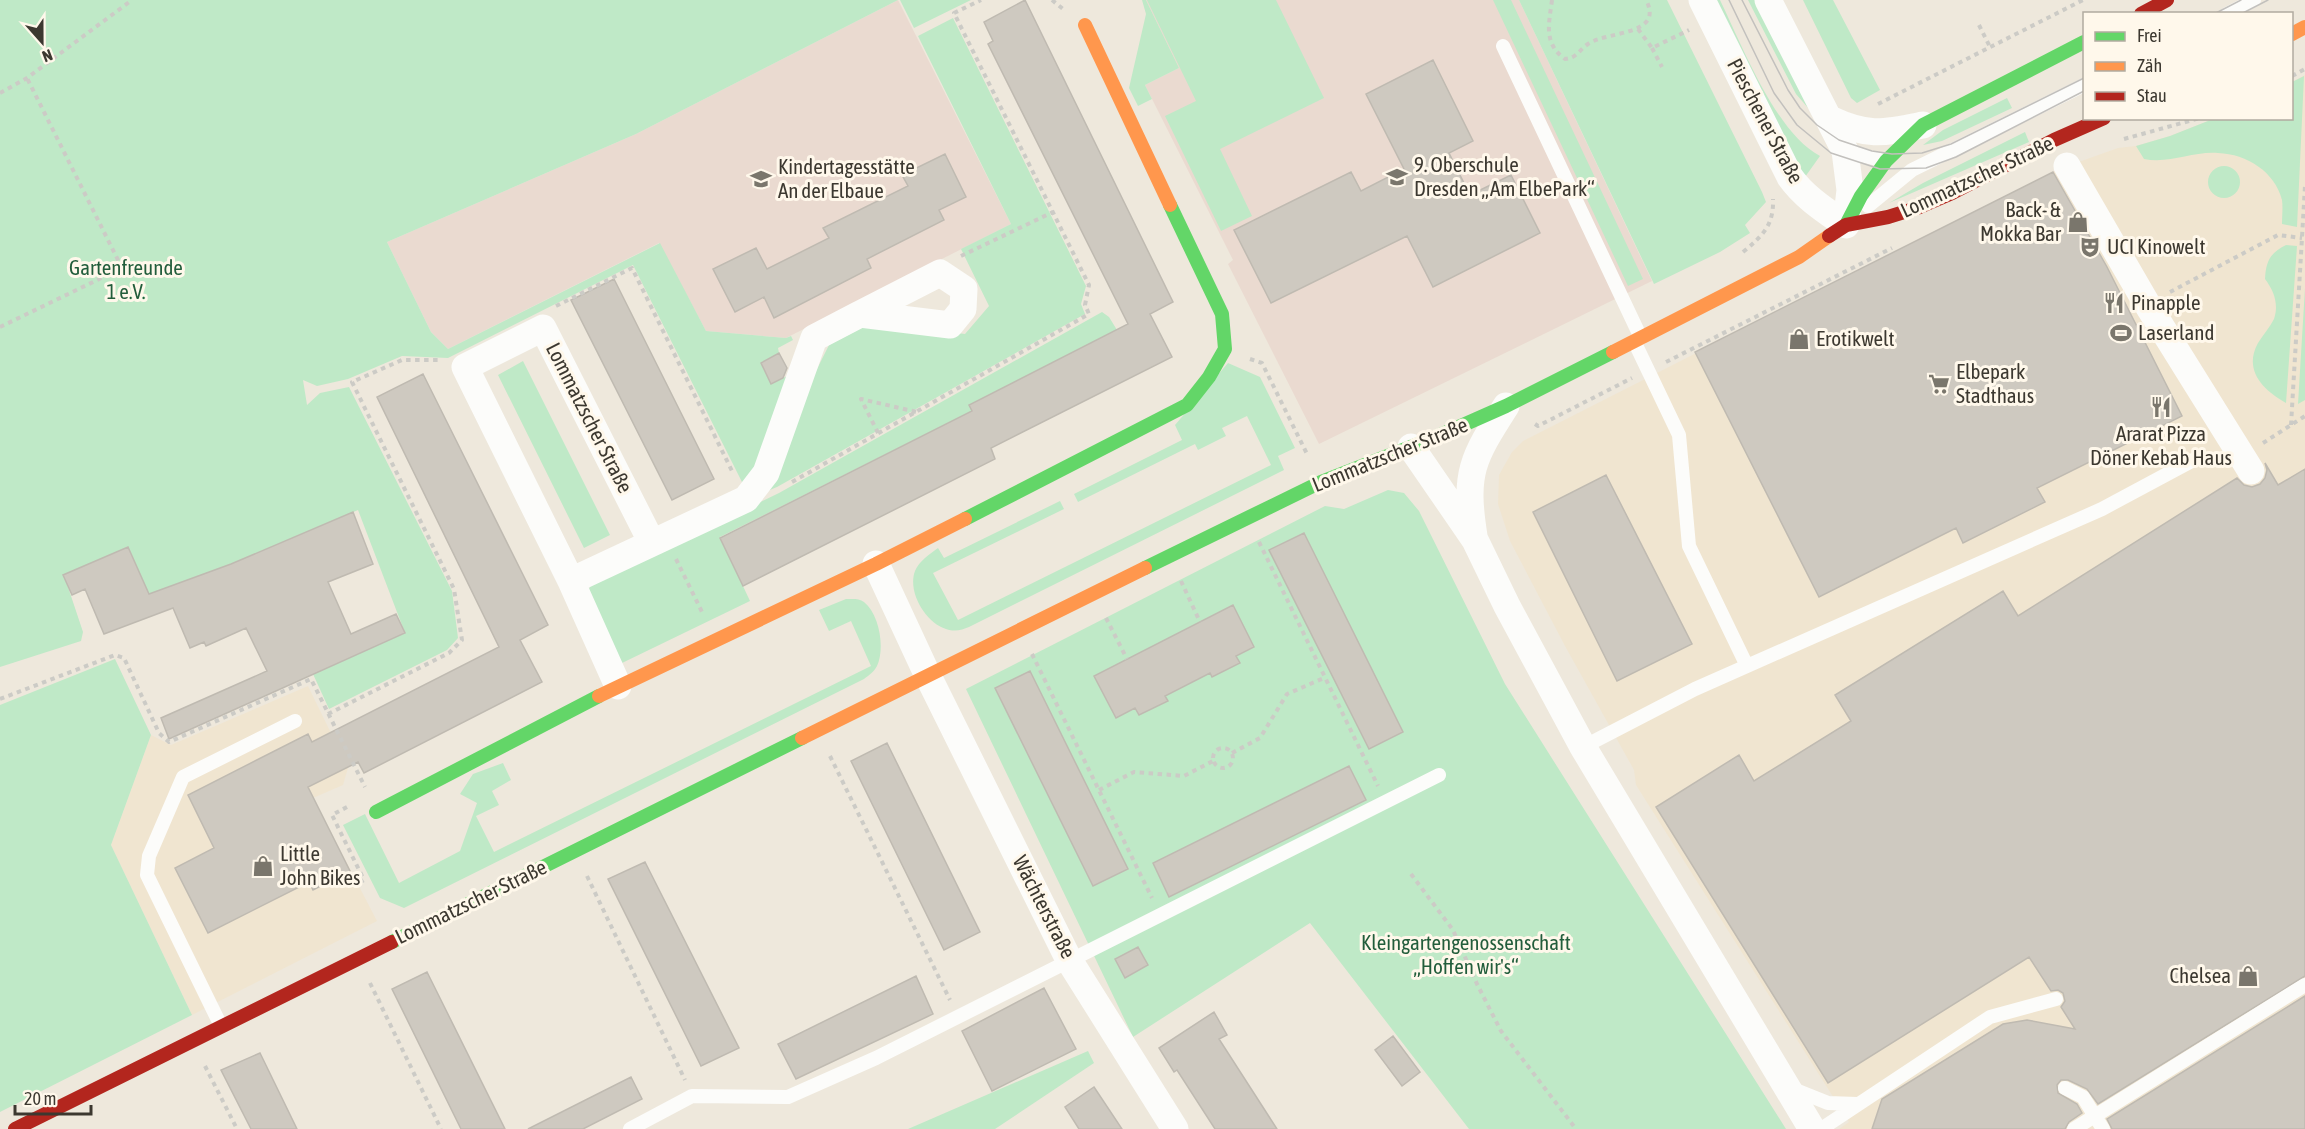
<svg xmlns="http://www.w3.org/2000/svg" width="2305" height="1129" viewBox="0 0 2305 1129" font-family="'Asap Condensed',sans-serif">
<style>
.built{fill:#f0e5d0}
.education{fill:#eadad0}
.green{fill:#bfe9c7}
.building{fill:#cec9c0;stroke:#bfbab1;stroke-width:1.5}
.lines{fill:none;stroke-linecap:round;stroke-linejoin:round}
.path{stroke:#cccbc6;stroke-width:4;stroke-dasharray:4.5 4.5;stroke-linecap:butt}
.lane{stroke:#fcfcfa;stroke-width:14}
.street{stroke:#fcfcfa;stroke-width:27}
.fast{stroke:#63d668;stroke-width:14}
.slow{stroke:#ff974d;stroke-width:14}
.jam{stroke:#b3261e;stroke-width:14}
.tram{stroke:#c2c0bd;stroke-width:1.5}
.labels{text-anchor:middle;stroke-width:6;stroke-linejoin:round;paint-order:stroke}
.street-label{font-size:21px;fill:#3c3830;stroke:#fff8eb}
.poi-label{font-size:21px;fill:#3c3830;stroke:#fff8eb;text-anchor:start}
.park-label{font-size:21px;fill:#225d3b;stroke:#fff8eb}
</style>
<rect width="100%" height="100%" fill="#eee8dc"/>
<path class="built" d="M 2305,75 L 2305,1129 L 1839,1129 L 1849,1122 L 1636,785 L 1634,770 L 1565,646 L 1510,541 L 1498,504 L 1499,475 L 1512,452 L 1523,441 L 2059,169 L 2118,148 L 2136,146 L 2170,136 L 2213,119 L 2292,118 L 2292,82 Z
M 308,686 L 348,768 L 343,785 L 313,798 L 377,921 L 192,1015 L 111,845 L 151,735 L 171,745 Z"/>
<path class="education" d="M 898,0 L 1011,224 L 786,338 L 706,331 L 659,243 L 448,349 L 431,332 L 387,242 L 636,134 Z
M 1146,0 L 1519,0 L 1652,281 L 1319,444 L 1228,264 L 1233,260 L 1145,85 L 1179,68 Z"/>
<path class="green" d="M 0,0 L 898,0 L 636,134 L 387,242 L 431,332 L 448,349 L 660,243 L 706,331 L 786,338 L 791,336 L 793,340 L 778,348 L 779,353 L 761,363 L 771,383 L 790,375 L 759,466 L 743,484 L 633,265 L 448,358 L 402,356 L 348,379 L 317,386 L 303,380 L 307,405 L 320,393 L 349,387 L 452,591 L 458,638 L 447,650 L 329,709 L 313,674 L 405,633 L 358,510 L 219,569 L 148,595 L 128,547 L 64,575 L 83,632 L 81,641 L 0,667 Z
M 900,0 L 971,0 L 914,28 Z
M 1142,0 L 1146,0 L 1179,68 L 1145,85 L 1152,99 L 1138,106 L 1129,88 L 1146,14 Z
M 1147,0 L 1276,0 L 1324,98 L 1220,149 L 1252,216 L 1221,231 L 1165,116 L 1196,101 Z
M 1493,0 L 1511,0 L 1643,279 L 1628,286 Z
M 1519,0 L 1667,0 L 1762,192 L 1766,202 L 1745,225 L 1750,233 L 1720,252 L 1654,284 Z
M 1710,0 L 1720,0 C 1742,45 1775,132 1820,156 L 1805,177 Z
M 1748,0 L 1758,0 L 1815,116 L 1796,94 Z
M 1803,0 L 1833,0 L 1880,90 L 1857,103 L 1851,98 Z
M 953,18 L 1086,286 L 1081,304 L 1085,314 L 777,487 L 753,497 L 829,345 L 873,322 L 965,334 L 989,306 L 961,249 L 1011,224 L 918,36 Z
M 2304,76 L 2297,227 L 2282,224 C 2282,217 2283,207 2282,200 C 2275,172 2247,154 2218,153 C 2193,151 2170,164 2144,159 L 2136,146 L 2170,136 L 2213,119 L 2292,118 L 2292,82 Z
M 2007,98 L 2012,108 L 1942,141 L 1923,145 L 1943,130 Z
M 2025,132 L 2029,142 L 1889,203 L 1923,183 Z
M2208 182a16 16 0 1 1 32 0a16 16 0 1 1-32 0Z
M 2286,245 L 2297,246 L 2286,403 C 2263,390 2243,370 2258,343 C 2263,335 2270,327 2274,319 C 2279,304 2274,291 2265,279 C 2266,261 2270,253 2286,245 Z
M 2305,288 L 2305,400 L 2298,404 Z
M 1102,312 L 1109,317 L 1117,330 L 970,405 L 972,411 L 720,537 L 750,601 L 622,663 L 587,594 L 593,579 L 669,547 L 779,493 Z
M 523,361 L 610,535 L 584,548 L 498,375 Z
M 1228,363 L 1260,377 L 1295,448 L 1278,456 L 1284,470 L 969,627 C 962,630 955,632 946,629 C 926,623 907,592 915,571 C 919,561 930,554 938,548 L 944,558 L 1060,501 L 1064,509 L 933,573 L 958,620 L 1271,465 L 1247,416 L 1222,428 L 1226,436 L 1198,450 L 1195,444 L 1078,502 L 1074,494 L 1182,440 L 1175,425 Z
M 1388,490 L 1404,493 L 1419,511 L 1505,684 L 1786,1129 L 1469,1129 L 1310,923 L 1133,1037 L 966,689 L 1325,506 L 1344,509 Z
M 846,599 C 852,599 859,598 864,602 C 880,615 885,649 877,666 C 874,672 869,675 864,679 L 404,908 L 380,898 L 343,825 L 365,814 L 399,883 L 460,851 L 477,803 L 460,794 L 473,774 L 503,763 L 511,780 L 492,791 L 499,805 L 476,816 L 494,852 L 871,666 L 851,621 L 829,631 L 819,610 Z
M 115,659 L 151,735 L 111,845 L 192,1015 L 0,1112 L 0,705 Z
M 1088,1051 L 1094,1063 L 995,1129 L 908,1129 Z"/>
<path class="building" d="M 1025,0 L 1173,302 L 1150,314 L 1172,357 L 991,448 L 995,459 L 743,586 L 720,538 L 972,411 L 969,405 L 1128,324 L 988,44 L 993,41 L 984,22 Z
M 1433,60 L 1473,141 L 1449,153 L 1470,195 L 1511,175 L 1540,233 L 1433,287 L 1407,236 L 1271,303 L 1234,230 L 1351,172 L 1361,191 L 1404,169 L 1366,94 Z
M 945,154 L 966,197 L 939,210 L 944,220 L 867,259 L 871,268 L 774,318 L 764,297 L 735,312 L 713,269 L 756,248 L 767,269 L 829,238 L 823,228 L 908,186 L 902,175 Z
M 2053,172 L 2107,267 L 2182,416 L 2037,488 L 2045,502 L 1963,543 L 1956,528 L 1819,597 L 1695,352 Z
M 614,279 L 714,479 L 672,500 L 571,300 Z
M 779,353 L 787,368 L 783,378 L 771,384 L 761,363 Z
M 423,374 L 548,625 L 520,640 L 542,682 L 364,773 L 358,762 L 308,787 L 350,871 L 313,890 L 309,882 L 208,933 L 175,868 L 214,848 L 188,795 L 308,734 L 312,742 L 499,647 L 377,397 Z
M 2265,463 L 2278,485 L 2305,469 L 2305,976 L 2098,1104 L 2087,1089 L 2068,1080 L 2061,1080 L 2057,1085 L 2058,1093 L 2077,1104 L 2082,1113 L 2069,1122 L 2065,1129 L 1872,1129 L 1882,1099 L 2003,1024 L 2027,1020 L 2075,1029 L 2061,1007 L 2065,1001 L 2063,993 L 2058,990 L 2051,991 L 2029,957 L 1828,1083 L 1656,807 L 1739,755 L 1754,781 L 1851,721 L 1835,695 L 2003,591 L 2018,616 L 2237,478 L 2244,485 L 2252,487 L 2260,484 L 2265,478 L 2267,470 Z
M 1606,475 L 1692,644 L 1617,681 L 1533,512 Z
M 353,512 L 373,564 L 328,582 L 351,634 L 396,614 L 405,633 L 169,739 L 161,718 L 267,671 L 246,628 L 206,646 L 204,642 L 190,648 L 173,608 L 104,634 L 85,589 L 72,595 L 63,575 L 128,547 L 149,594 L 231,564 Z
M 1304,533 L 1403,732 L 1369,749 L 1269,550 Z
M 1233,605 L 1254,647 L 1236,656 L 1240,663 L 1212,677 L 1210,673 L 1165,696 L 1168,701 L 1139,715 L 1135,708 L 1116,718 L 1094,676 Z
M 1030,671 L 1128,869 L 1093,886 L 995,688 Z
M 887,743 L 980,932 L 944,950 L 851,761 Z
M 1349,766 L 1366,800 L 1169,897 L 1153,863 Z
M 645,862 L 739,1048 L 701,1066 L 608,879 Z
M 1138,947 L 1148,965 L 1125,978 L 1115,959 Z
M 427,972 L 505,1129 L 461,1129 L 392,989 Z
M 916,976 L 933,1014 L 796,1079 L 778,1044 Z
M 1044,988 L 1076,1049 L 992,1091 L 962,1031 Z
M 2305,996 L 2305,1129 L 2112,1129 L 2107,1119 Z
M 1214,1012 L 1227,1035 L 1219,1039 L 1277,1129 L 1215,1129 L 1177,1070 L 1174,1072 L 1159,1048 Z
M 1393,1036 L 1420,1072 L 1402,1086 L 1375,1050 Z
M 260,1053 L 297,1129 L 251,1129 L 221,1070 Z
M 631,1077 L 642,1099 L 583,1129 L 528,1129 Z
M 1094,1087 L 1122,1129 L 1079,1129 L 1065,1107 Z"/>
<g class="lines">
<path class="path" d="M 1052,0 L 1063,9
M 1552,0 C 1549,24 1543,43 1565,59 C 1577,58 1579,50 1588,44 C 1606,31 1665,36 1646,0
M 1979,25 L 1990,47
M 1638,29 L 1652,48 L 1689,30
M 1652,48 L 1662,67
M 2292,76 L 2305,69
M 0,93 L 27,78 L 132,0
M 1878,104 L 2083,0
M 2124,139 L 2200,118
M 1743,252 C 1762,236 1774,226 1773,199
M 961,256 L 1053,212
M 2170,292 L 2278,235 L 2302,238
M 556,306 L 632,268 L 733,473
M 0,327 L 122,268 L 27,78
M 1250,359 L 1262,363 L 1308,456
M 1666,362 L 1892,248
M 1535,424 L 1538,426 L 1632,378
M 2291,425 L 2305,186
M 878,433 L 861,399 L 917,412
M 2263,443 L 2305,416
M 792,482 L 1089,314 L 1085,305 L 1089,285 L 954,13 L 981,0
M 1259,542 L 1378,786
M 676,559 L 703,614
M 1181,581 L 1200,622
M 1106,618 L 1127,659
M 1032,654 L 1152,898
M 0,699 L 115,655 L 124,658 L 159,733 L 169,742 L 311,679 L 365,787
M 328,714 L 449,653 L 462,640 L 454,589 L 352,382 L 402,360 L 441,360
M1213 758a10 10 0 1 1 20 0a10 10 0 1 1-20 0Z
M 1232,753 L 1260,738 L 1287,694 L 1324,678
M 830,756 L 950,1000
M 1099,790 L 1134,772 L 1184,776 L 1213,761
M 347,807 L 332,815 L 364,880 L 359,883
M 1411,874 L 1453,930 L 1477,984 L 1501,1031 L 1576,1129
M 587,876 L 685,1080
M 370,983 L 441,1129
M 205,1066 L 237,1129"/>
<path class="lane" d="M 2227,14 L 2254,0
M 1503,46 L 1641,338
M 1845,151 L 1885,161
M 1868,206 L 1912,170 L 2084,85
M 1634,341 L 1679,435 L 1689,546 L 1747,666
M 1583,747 L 1695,689 L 2102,509 L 2199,457
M 221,1026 L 147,875 L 149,856 L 183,777 L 295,721
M 2065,1088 L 2083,1097 L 2103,1129
M 1793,1089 L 1828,1103 L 1857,1104
M 630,1129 L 692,1096 L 788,1097 L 876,1058 L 1439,775
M 1821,1129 L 1990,1017 L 2056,999
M 2074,1129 L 2305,985"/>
<path class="street" d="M 1702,0 L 1790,177 C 1804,197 1826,211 1846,225 L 1850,190 L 1845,151 L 1768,0
M 1830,119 C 1868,137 1883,133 1923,125
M 2067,166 L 2147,304 L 2251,471
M 1411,447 L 1475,540 L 1507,606 L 1583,747 L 1812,1129
M 1474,536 C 1464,473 1472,459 1506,406
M 876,564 L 928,676 L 1069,960 L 1175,1129
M 571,581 L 465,367 L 543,328 L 652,543
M 618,686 L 571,581 L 746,499 L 766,473 L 814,338 L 860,314 L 950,325 L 963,309 L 964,289 L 940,273 L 860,314"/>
<path class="fast" d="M 1846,225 L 1861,196 L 1886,161 L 1923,125 L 2084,42
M 965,519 L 1187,405 L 1209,377 L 1225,349 L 1222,314 L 1170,205
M 1145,568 L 1321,482 L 1436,437 L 1506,406 L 1613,352
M 376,812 L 599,696
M 392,942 L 802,738"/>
<path class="slow" d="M 1085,25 L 1170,205
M 2292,34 L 2305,27
M 1613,352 L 1799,257 L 1829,236
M 599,696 L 876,564 L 965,519
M 802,738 L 1145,568"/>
<path class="jam" d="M 2141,14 L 2167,0
M 1829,236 L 1846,225 L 1888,217 L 1917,208 L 1952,193 L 2054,140 L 2104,118
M 15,1129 L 392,942"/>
<path class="tram" d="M 1729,0 L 1774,93 L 1797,125 L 1831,153 L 1880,169 L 1926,168 L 1956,157 L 2084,91
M 1742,0 L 1788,90 L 1800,108 L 1817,125 L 1839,140 L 1872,151 L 1892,154 L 1922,153 L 1951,144 L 2084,78
M 2214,14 L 2241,0
M 2241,14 L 2268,0"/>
</g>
<defs>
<symbol id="school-bare" viewBox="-9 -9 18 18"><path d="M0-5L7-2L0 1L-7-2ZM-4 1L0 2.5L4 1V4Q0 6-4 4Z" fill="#7a766c" stroke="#fff8eb" stroke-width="2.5" paint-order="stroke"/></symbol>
<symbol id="shop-bare" viewBox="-9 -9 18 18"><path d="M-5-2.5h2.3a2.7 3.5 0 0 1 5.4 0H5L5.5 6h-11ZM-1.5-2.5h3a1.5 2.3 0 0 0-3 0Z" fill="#7a766c" stroke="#fff8eb" stroke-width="2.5" paint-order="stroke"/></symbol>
<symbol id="theatre-bare" viewBox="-9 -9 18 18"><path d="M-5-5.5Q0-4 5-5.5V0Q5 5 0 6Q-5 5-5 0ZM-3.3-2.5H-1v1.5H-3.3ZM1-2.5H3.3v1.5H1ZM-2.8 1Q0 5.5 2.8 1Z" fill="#7a766c" stroke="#fff8eb" stroke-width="2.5" paint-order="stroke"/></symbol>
<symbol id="restaurant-bare" viewBox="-9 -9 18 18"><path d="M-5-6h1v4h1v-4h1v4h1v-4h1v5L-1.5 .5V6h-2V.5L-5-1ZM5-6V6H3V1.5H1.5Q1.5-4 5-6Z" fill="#7a766c" stroke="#fff8eb" stroke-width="2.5" paint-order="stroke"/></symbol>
<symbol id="stadium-bare" viewBox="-9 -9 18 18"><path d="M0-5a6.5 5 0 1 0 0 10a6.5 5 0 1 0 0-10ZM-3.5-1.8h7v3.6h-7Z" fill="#7a766c" stroke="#fff8eb" stroke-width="2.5" paint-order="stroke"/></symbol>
<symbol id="supermarket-bare" viewBox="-9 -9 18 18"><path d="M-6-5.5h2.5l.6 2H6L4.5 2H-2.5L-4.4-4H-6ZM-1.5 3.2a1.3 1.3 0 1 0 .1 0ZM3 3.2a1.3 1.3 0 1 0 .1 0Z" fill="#7a766c" stroke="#fff8eb" stroke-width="2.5" paint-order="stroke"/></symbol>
</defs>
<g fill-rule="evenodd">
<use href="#school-bare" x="1382" y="162" width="30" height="30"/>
<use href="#school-bare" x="746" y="164" width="30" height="30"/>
<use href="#shop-bare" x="2063" y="207" width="30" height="30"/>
<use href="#theatre-bare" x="2075" y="232" width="30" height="30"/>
<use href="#restaurant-bare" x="2099" y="288" width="30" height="30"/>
<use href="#stadium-bare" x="2106" y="318" width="30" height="30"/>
<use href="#shop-bare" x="1784" y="324" width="30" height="30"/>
<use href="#supermarket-bare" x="1924" y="369" width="30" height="30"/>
<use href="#restaurant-bare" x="2146" y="392" width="30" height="30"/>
<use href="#shop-bare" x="248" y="851" width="30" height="30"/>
<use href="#shop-bare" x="2233" y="961" width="30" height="30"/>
</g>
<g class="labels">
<g class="street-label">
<text transform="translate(1765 121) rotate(62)" y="7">Pieschener Straße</text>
<text transform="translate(1977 177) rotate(-25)" y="7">Lommatzscher Straße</text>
<text transform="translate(589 418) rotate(63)" y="7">Lommatzscher Straße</text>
<text transform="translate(1390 455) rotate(-22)" y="7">Lommatzscher Straße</text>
<text transform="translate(471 902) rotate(-26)" y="7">Lommatzscher Straße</text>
<text transform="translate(1044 907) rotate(63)" y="7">Wächterstraße</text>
</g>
<g class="poi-label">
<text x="1414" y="172">9. Oberschule<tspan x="1414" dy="24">Dresden „Am ElbePark“</tspan></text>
<text x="778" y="174">Kindertagesstätte<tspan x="778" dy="24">An der Elbaue</tspan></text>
<text x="2061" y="217" text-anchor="end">Back- &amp;<tspan x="2061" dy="24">Mokka Bar</tspan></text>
<text x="2107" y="254">UCI Kinowelt</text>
<text x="2131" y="310">Pinapple</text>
<text x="2138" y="340">Laserland</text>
<text x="1816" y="346">Erotikwelt</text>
<text x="1956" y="379">Elbepark<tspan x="1956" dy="24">Stadthaus</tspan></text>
<text x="2161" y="441" text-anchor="middle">Ararat Pizza<tspan x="2161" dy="24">Döner Kebab Haus</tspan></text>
<text x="280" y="861">Little<tspan x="280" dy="24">John Bikes</tspan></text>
<text x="2231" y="983" text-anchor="end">Chelsea</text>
</g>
<g class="park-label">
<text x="126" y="275">Gartenfreunde<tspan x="126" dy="24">1 e.V.</tspan></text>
<text x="1466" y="950">Kleingartengenossenschaft<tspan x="1466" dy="24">„Hoffen wir's“</tspan></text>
</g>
</g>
<rect x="2083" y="12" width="210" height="108" fill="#fff8eb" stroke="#b1aba0" stroke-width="1.5"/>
<rect x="2095" y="32" width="30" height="9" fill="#63d668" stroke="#b1aba0" stroke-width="1.5"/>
<text x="2137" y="42" font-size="18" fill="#3c3830">Frei</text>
<rect x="2095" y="62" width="30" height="9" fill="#ff974d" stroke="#b1aba0" stroke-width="1.5"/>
<text x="2137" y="72" font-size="18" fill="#3c3830">Zäh</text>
<rect x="2095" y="92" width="30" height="9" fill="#b3261e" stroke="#b1aba0" stroke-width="1.5"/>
<text x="2137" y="102" font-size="18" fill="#3c3830">Stau</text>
<g transform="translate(42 42) rotate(159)" stroke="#fff8eb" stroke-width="4.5" paint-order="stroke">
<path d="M0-4.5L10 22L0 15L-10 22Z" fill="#3c3830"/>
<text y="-9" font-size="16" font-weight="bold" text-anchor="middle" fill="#3c3830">N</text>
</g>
<path d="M15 1105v9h76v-9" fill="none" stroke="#3c3830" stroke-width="3"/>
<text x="24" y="1105" font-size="18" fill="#3c3830" stroke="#fff8eb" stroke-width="4.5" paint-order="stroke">20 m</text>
</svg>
